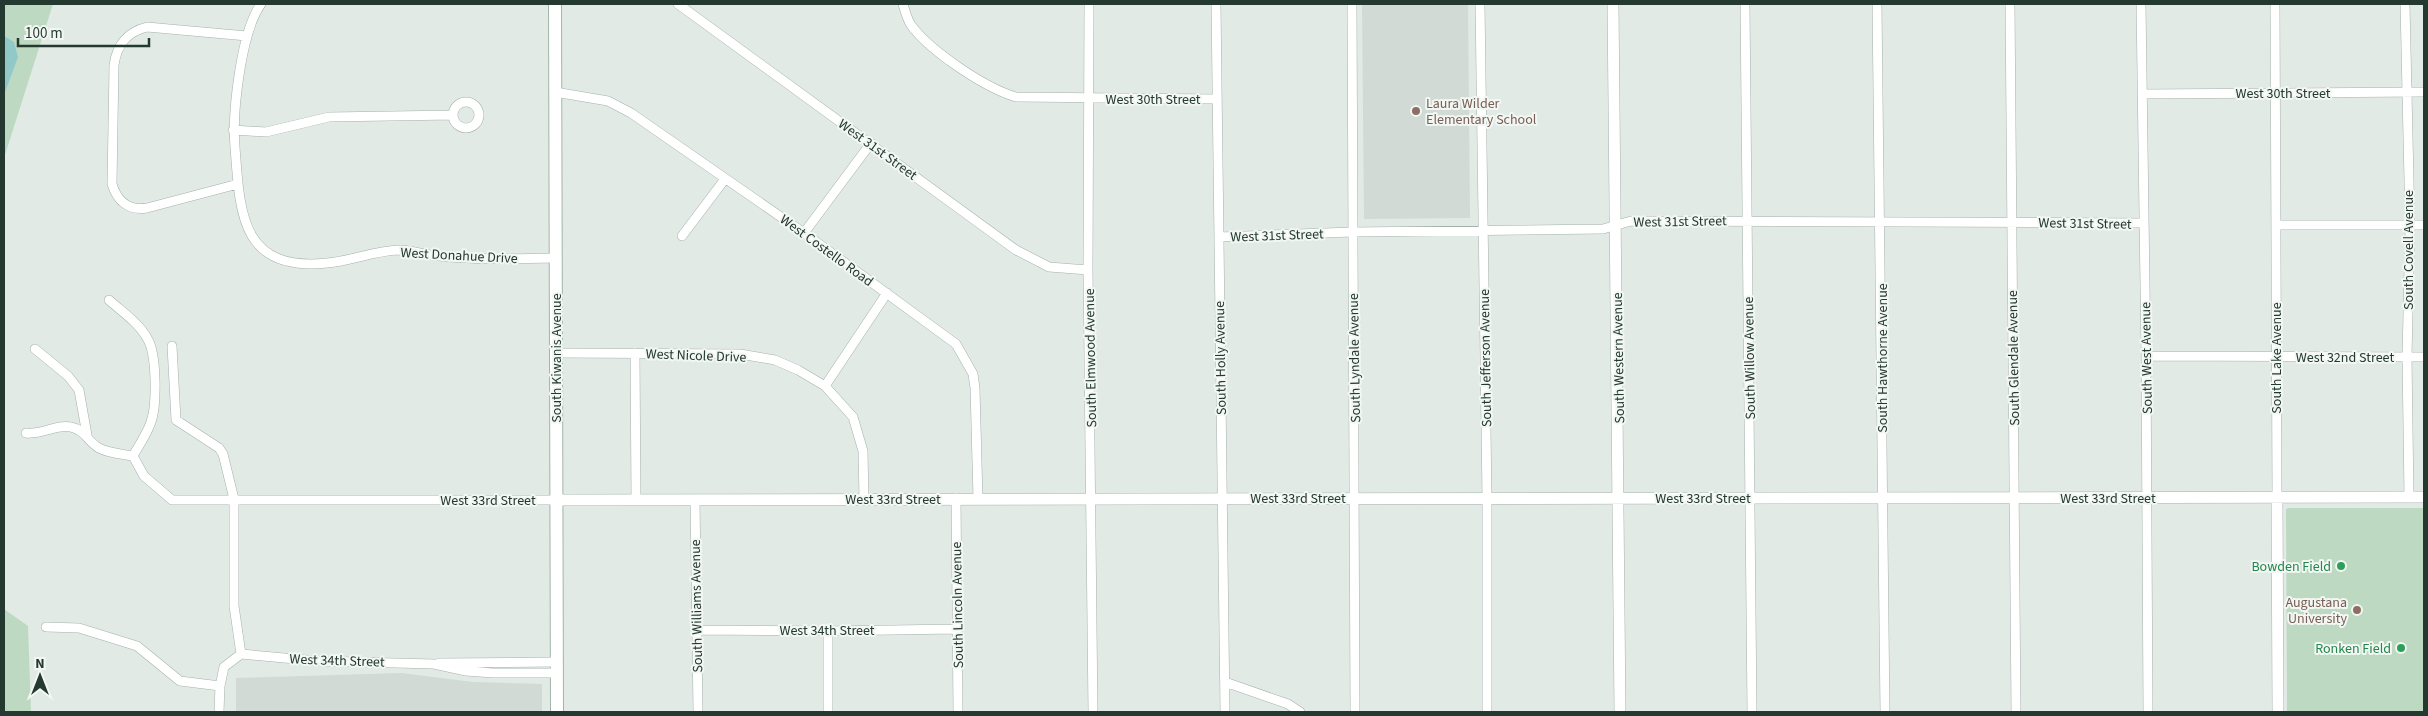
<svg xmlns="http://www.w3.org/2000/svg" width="2428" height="716" viewBox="0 0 2428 716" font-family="'Source Sans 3',sans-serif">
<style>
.built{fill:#d1dad4}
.green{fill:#bed9c1}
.water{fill:#91c9c9}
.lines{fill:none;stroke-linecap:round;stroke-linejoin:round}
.minor-casing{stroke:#a5b1ac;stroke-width:10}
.tertiary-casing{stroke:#a5b1ac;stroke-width:12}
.secondary-casing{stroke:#a2b5ab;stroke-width:14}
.minor{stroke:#fff;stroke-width:9}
.tertiary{stroke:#fff;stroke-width:11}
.secondary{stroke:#fff;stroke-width:12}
.education-dot{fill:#8d6e63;stroke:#f2f7f4;stroke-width:2}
.leisure-dot{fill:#2e9e5b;stroke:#f2f7f4;stroke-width:2}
.labels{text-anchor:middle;stroke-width:4;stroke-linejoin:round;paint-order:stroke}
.street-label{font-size:14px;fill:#243930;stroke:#f2f7f4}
.education-label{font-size:14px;fill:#785e54;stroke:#f2f7f4;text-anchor:start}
.leisure-label{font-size:14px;fill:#27864d;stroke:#f2f7f4;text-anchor:end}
</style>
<rect width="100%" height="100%" fill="#e2eae6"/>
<path class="built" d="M 1362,4 L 1468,4 L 1470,218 L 1364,219 Z
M 401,673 L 473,682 L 542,684 L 542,712 L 236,712 L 236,678 Z"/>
<path class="green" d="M 4,4 L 53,4 L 4,158 Z
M 2289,508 L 2424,508 L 2424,712 L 2287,712 L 2286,509 Z
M 4,609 L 28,626 L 31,712 L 4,712 Z"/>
<path class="water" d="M 4,36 L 14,42 L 18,57 L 4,95 Z"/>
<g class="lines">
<defs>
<path id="minor" d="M 261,4 C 241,32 232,112 235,147 C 240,214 241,272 327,263 C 351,261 374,251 398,250 C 412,250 425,255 439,256 C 478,260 517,259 556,258
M 678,4 L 1016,250 L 1049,267 L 1088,270
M 903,4 C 905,11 907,19 911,25 C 930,51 985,88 1016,97 L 1216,99
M 1089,4 L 1088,270 L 1093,712
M 1216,4 L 1225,712
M 1352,4 L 1355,712
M 1480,4 L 1487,498 L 1487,712
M 1745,4 L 1752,712
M 1877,4 L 1885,712
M 2010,4 L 2016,712
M 2141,4 L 2146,356 L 2148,712
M 2275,4 L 2277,498
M 2405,4 L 2410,225 L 2407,357 L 2409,497
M 555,92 L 608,101 L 631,113 L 804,233 L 956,344 L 973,374 L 975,388 L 978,499
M 2142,94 L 2424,92
M453 115a13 13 0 1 1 26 0a13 13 0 1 1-26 0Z
M 233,130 L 266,132 L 329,117 L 453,115
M 238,184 L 147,208 C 129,211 117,201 112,184 L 114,65 C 117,44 127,32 147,27 L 247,36
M 2277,225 L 2424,225
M 804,233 L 871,143
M 682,236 L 725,179
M 1219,237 L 1352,232 L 1603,229 L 1631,221 L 2143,223
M 109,300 C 121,311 139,323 147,338 C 157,353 157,405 151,422 C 147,434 139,445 133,456
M 172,346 L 176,420 L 219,448 L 223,454 L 234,499 L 234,606 L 241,654
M 35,349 L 68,376 L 79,390 L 87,435
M 555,353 L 740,354 L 775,360 L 798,370 L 825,386 L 853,417 L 863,451 L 864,499
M 635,353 L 636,500
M 2146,356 L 2424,357
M 825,386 L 887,293
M 26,433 C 42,435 56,424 71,427 C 85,430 88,442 99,448 C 108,453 122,454 133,456 L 144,476 L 172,500 L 557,500
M 956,498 L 958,712
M 695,500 L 698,712
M 46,627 L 79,628 L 137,646 L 180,681 L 220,686
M 697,630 L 828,631 L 957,629
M 241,654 L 317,661 L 434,664 L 466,671 L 493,673 L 557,673
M 439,663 L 557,662
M 1225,682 L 1288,704 L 1300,712
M 219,712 L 220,686 L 224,667 L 241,654
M 828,712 L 828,631"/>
<path id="tertiary" d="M 1613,4 L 1620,712
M 2277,498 L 2278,712
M 557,500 L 2424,497"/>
<path id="secondary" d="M 555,4 L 557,712"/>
</defs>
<use href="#minor" class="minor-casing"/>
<use href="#tertiary" class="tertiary-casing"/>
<use href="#secondary" class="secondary-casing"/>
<use href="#minor" class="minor"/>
<use href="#tertiary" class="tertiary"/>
<use href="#secondary" class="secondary"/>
</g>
<g class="education-dot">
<circle cx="1416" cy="111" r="5"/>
<circle cx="2357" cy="610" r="5"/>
</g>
<g class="leisure-dot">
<circle cx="2341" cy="566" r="5"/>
<circle cx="2401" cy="648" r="5"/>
</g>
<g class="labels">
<g class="street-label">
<text x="2283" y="98">West 30th Street</text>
<text x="1153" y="104">West 30th Street</text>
<text transform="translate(878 149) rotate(36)" y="5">West 31st Street</text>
<text transform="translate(1680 221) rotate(-1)" y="5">West 31st Street</text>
<text transform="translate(2085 223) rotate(1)" y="5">West 31st Street</text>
<text transform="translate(1277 235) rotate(-2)" y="5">West 31st Street</text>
<text transform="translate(827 250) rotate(36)" y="5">West Costello Road</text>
<text transform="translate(2408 250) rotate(-90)" y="5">South Covell Avenue</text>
<text transform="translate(459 255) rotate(3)" y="5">West Donahue Drive</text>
<text transform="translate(696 355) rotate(2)" y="5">West Nicole Drive</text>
<text x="2345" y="362">West 32nd Street</text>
<text transform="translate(556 358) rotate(-90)" y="5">South Kiwanis Avenue</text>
<text transform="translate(1090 358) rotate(-91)" y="5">South Elmwood Avenue</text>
<text transform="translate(1220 358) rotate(-91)" y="5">South Holly Avenue</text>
<text transform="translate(1354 358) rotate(-91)" y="5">South Lyndale Avenue</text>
<text transform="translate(1485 358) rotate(-91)" y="5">South Jefferson Avenue</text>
<text transform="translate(1618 358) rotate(-91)" y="5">South Western Avenue</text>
<text transform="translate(1749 358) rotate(-91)" y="5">South Willow Avenue</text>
<text transform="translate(1882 358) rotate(-90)" y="5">South Hawthorne Avenue</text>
<text transform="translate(2013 358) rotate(-91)" y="5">South Glendale Avenue</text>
<text transform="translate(2146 358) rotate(-91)" y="5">South West Avenue</text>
<text transform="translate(2276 358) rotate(-90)" y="5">South Lake Avenue</text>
<text x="1298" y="503">West 33rd Street</text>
<text x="1703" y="503">West 33rd Street</text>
<text x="2108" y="503">West 33rd Street</text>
<text x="893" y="504">West 33rd Street</text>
<text x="488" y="505">West 33rd Street</text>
<text transform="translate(957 605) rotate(-91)" y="5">South Lincoln Avenue</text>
<text transform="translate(696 606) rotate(-91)" y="5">South Williams Avenue</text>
<text x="827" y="635">West 34th Street</text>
<text transform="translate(337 660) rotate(2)" y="5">West 34th Street</text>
</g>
<g class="education-label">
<text x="1426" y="108">Laura Wilder<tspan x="1426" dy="16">Elementary School</tspan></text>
<text x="2347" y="607" text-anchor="end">Augustana<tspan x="2347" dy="16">University</tspan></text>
</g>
<g class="leisure-label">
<text x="2331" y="571">Bowden Field</text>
<text x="2391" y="653">Ronken Field</text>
</g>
</g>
<rect width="2428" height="716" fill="none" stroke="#243930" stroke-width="10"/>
<g transform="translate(40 676)" stroke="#f2f7f4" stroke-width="4" paint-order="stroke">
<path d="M0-4L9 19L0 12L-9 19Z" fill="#243930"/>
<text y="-8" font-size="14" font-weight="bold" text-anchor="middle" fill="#243930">N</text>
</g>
<path d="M18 38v8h131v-8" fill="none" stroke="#243930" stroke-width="2.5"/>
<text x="25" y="38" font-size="15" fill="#243930" stroke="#f2f7f4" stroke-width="4" paint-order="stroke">100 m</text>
</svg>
